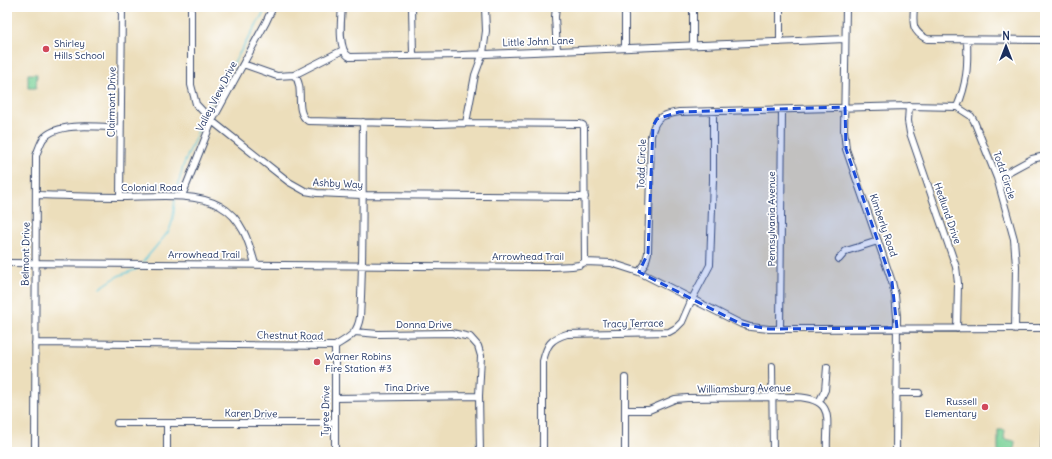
<svg xmlns="http://www.w3.org/2000/svg" width="1052" height="459" viewBox="0 0 1052 459" font-family="Delius,sans-serif">
<style>
.green{fill:#79d197;stroke:#4a807a}
.lines{fill:none;stroke-linecap:round;stroke-linejoin:round}
.stream{stroke:#5bc4d6;stroke-width:1.5}
.minor-casing{stroke:#3a496c;stroke-width:8}
.minor{stroke:#fff;stroke-width:6}
.marked{fill:#1d4ed8;fill-opacity:0.2;stroke:#1d4ed8;stroke-width:3;stroke-dasharray:8 5;stroke-linejoin:round}
.poi-dot{fill:#d1495b;stroke:#fff;stroke-width:1.5}
.labels{text-anchor:middle;stroke-width:3.5;stroke-linejoin:round;paint-order:stroke}
.street-label{font-size:10px;fill:#1b2f5e;stroke:#fff}
.poi-label{font-size:10px;fill:#1b2f5e;stroke:#fff;text-anchor:start}
</style>
<rect width="100%" height="100%" fill="#fff"/>
<filter id="ink" filterUnits="userSpaceOnUse"><feTurbulence type="fractalNoise" baseFrequency=".025" numOctaves="2"/><feDisplacementMap in="SourceGraphic" scale="8" xChannelSelector="R" yChannelSelector="G"/><feConvolveMatrix kernelMatrix="1 2 1 2 8 2 1 2 1" color-interpolation-filters="sRGB"/></filter>
<filter id="wash" filterUnits="userSpaceOnUse"><feTurbulence type="fractalNoise" baseFrequency=".012" numOctaves="4" result="noise"/><feDisplacementMap in="SourceGraphic" scale="16" xChannelSelector="R" yChannelSelector="G"/><feGaussianBlur stdDeviation="0.9" result="paint"/><feColorMatrix in="noise" values="0 0 0 0 0 0 0 0 0 0 0 0 0 0 0 0 0 1.4 0 .05"/><feComposite in="paint" operator="in"/></filter>
<g filter="url(#wash)">
<rect width="100%" height="100%" fill="#ecdebb"/>
<path class="green" d="M 28,74 L 37,74 L 36,88 L 28,88 Z
M 998,430 L 1005,430 L 1004,439 L 1015,441 L 1014,452 L 998,452 Z"/>
<g class="lines">
<path class="stream" d="M 207,112 L 217,91 L 267,7
M 176,194 L 183,166 L 205,115
M 143,262 L 169,231 L 173,219 L 175,198
M 100,288 L 118,276 L 137,269 L 140,266"/>
</g>
</g>
<g filter="url(#ink)">
<g class="lines">
<defs>
<path id="minor" d="M 191,7 L 191,85 L 196,104 L 212,121 L 289,182 L 305,191 L 317,193 L 362,195 L 585,197
M 342,7 C 341,20 337,51 350,57 L 461,55 L 845,39
M 412,7 L 413,55
M 556,7 L 555,17 L 557,50
M 625,7 L 625,47
M 693,7 L 693,46
M 846,7 L 844,130 L 846,149 L 892,282 L 895,295 L 897,317 L 896,452
M 914,7 C 913,23 911,31 927,39 L 1045,40
M 780,42 L 780,7
M 243,64 L 277,76 L 294,75 L 343,50
M 294,75 C 306,87 293,111 308,121 L 437,124 L 466,123 L 580,124 L 583,125 L 584,128 L 585,262
M 909,106 L 908,121 L 910,133 L 956,267 L 958,283 L 957,329
M 957,107 C 967,84 968,66 967,40
M 466,123 L 475,75 L 483,53 L 486,31 L 485,7
M 997,178 L 1032,159 L 1045,156
M 36,195 C 64,196 91,197 118,197 C 148,197 194,191 220,206 C 242,218 249,242 255,264
M 182,196 L 212,121 L 266,22 L 273,7
M 120,197 L 122,7
M 839,259 L 846,251 L 878,241
M 7,263 L 553,267 L 572,266 L 579,265 L 585,262 L 611,263 L 639,272 L 741,324 L 750,327 L 769,329 L 1045,328
M 639,272 L 645,264 L 648,253 L 651,136 C 655,117 661,115 679,112 L 909,106 L 957,107 L 971,116 L 974,121 L 997,178 L 1014,239 L 1016,266 L 1015,329
M 780,329 L 782,110
M 355,332 L 378,334 L 452,333 L 470,337 L 478,346 L 481,356 L 479,396 L 480,452
M 35,343 L 335,346 C 349,337 357,335 360,317 C 364,252 362,187 363,122
M 772,366 L 773,452
M 625,378 L 625,452
M 896,393 L 919,393
M 335,398 L 479,396
M 819,402 L 825,390 L 827,367
M 625,410 L 649,410 L 675,399 L 687,398 L 796,397 C 838,399 825,422 827,452
M 117,423 L 334,423
M 167,423 L 167,452
M 35,452 L 36,156 C 38,150 40,144 43,139 C 57,121 100,127 120,128
M 335,452 L 335,346
M 543,452 L 543,361 C 547,345 550,339 567,334 L 669,332 L 676,328 L 682,322 L 692,299 L 710,265 L 713,180 L 713,112
M 1044,452 L 1045,421"/>
</defs>
<use href="#minor" class="minor-casing"/>
<use href="#minor" class="minor"/>
</g>
</g>
<path class="marked" d="M 845,107 L 846,149 L 892,282 L 897,328 L 769,329 L 741,324 L 639,272 L 648,253 L 653,126 L 657,119 L 679,112 Z"/>
<g class="poi-dot">
<circle cx="46" cy="49" r="4"/>
<circle cx="317" cy="362" r="4"/>
<circle cx="985" cy="407" r="4"/>
</g>
<g class="labels">
<g class="street-label">
<text transform="translate(538 41) rotate(-2)" y="4">Little John Lane</text>
<text transform="translate(216 96) rotate(-63)" y="4">Valley View Drive</text>
<text transform="translate(111 102) rotate(-89)" y="4">Clairmont Drive</text>
<text transform="translate(641 164) rotate(-88)" y="4">Todd Circle</text>
<text transform="translate(1005 175) rotate(71)" y="4">Todd Circle</text>
<text transform="translate(338 183) rotate(3)" y="4">Ashby Way</text>
<text x="152" y="191">Colonial Road</text>
<text transform="translate(948 213) rotate(71)" y="4">Hedlund Drive</text>
<text transform="translate(771 219) rotate(-90)" y="4">Pennsylvania Avenue</text>
<text transform="translate(884 225) rotate(71)" y="4">Kimberly Road</text>
<text transform="translate(25 254) rotate(-89)" y="4">Belmont Drive</text>
<text x="204" y="258">Arrowhead Trail</text>
<text x="528" y="260">Arrowhead Trail</text>
<text transform="translate(633 323) rotate(-1)" y="4">Tracy Terrace</text>
<text x="424" y="328">Donna Drive</text>
<text transform="translate(290 335) rotate(1)" y="4">Chestnut Road</text>
<text x="407" y="391">Tina Drive</text>
<text transform="translate(744 388) rotate(-1)" y="4">Williamsburg Avenue</text>
<text transform="translate(325 411) rotate(-89)" y="4">Tyree Drive</text>
<text transform="translate(251 413) rotate(1)" y="4">Karen Drive</text>
</g>
<g class="poi-label">
<text x="54" y="47">Shirley<tspan x="54" dy="12">Hills School</tspan></text>
<text x="325" y="360">Warner Robins<tspan x="325" dy="12">Fire Station #3</tspan></text>
<text x="977" y="405" text-anchor="end">Russell<tspan x="977" dy="12">Elementary</tspan></text>
</g>
</g>
<rect width="1052" height="459" fill="none" stroke="#fff" stroke-width="24"/>
<g transform="translate(1006 46)" stroke="#ffffff" stroke-width="3" paint-order="stroke">
<path d="M0-3L7 15L0 10L-7 15Z" fill="#1b2f5e"/>
<text y="-6" font-size="11" font-weight="bold" text-anchor="middle" fill="#1b2f5e">N</text>
</g>
</svg>
